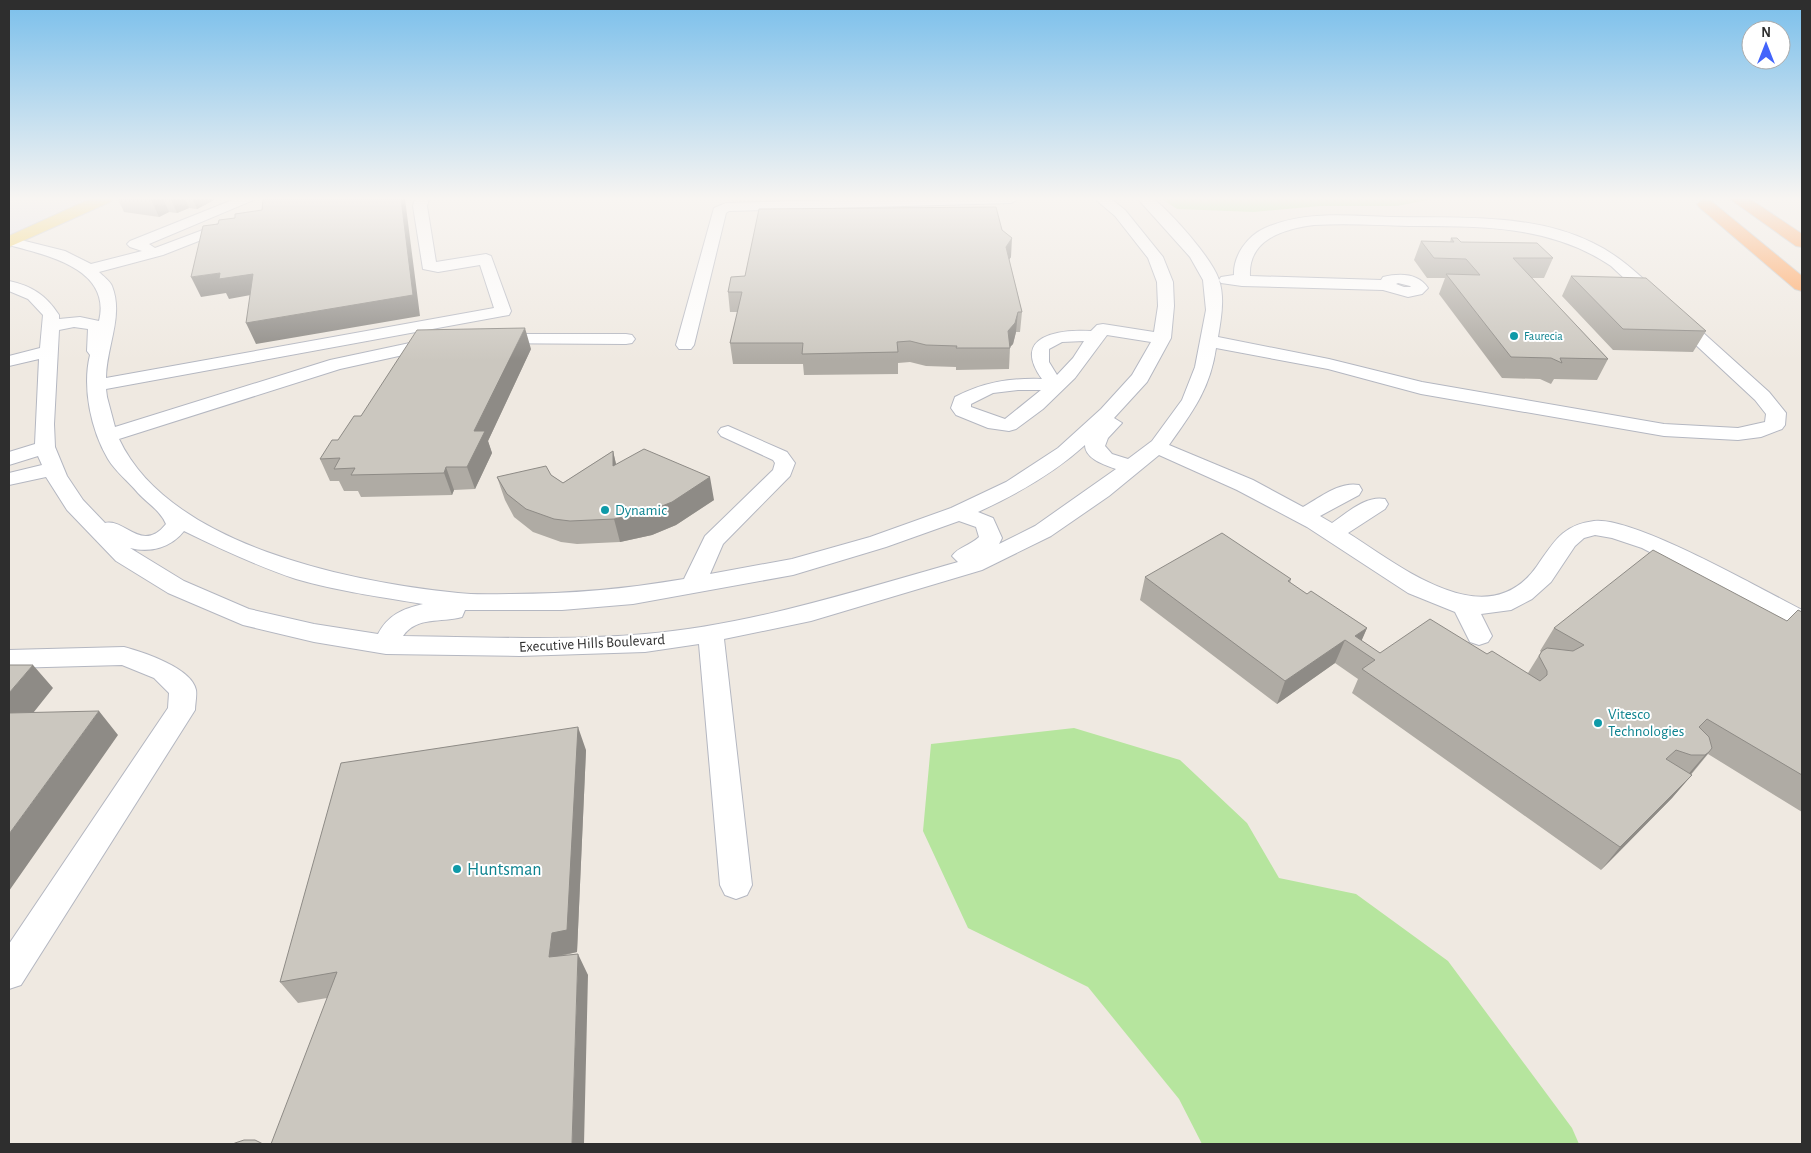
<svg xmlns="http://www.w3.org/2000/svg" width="1811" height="1153" viewBox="0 0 1811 1153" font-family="'Alegreya Sans',sans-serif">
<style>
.industrial{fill:#e3e1e8}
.green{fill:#b6e59e}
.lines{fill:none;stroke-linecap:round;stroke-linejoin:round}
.minor-casing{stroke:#b4b7c1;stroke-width:2}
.major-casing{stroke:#c9c9c9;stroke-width:2}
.highway-casing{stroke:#c9c9c9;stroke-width:2}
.minor{fill:#fff;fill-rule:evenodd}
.major{fill:#f2d163;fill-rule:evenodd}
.highway{fill:#ffa35c;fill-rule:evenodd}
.wall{fill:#afaba4}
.shaded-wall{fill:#8e8b86}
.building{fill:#cbc7bf;stroke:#8e8b86}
.culture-dot{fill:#0f9aa8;stroke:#fff;stroke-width:2}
.labels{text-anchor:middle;stroke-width:4;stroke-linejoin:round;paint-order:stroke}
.far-culture-label{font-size:12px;fill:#0d838f;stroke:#fff;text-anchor:start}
.culture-label{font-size:15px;fill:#0d838f;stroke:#fff;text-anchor:start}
.street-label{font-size:15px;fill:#2e2e2e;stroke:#fff}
.near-culture-label{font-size:18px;fill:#0d838f;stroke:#fff;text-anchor:start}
</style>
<rect width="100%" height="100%" fill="#efe9e1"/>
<path class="industrial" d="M 9,199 L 85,199 L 9,235 Z"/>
<path class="green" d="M 1162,199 L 1433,199 L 1397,206 L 1320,206 L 1254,212 L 1177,209 Z
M 1074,728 L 1180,760 L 1247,823 L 1279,878 L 1356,894 L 1448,961 L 1572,1128 L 1579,1144 L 1202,1144 L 1179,1099 L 1088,987 L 968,928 L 923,831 L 931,744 Z"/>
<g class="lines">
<defs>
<path id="minor" d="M 235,199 L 256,199 L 149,244 L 155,248 L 232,219 L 237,220 L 239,223 L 237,226 L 163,255 L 99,272 C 103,276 110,281 112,286 C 124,316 106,347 106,378 L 494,308 L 480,265 L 438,272 L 423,269 L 413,206 L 415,199 L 429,199 L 427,206 L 436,262 L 486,254 L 491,256 L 511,311 L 509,315 L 503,316 L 106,389 L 107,397 L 115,427 L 330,360 L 438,337 L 444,338 L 447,342 L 444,346 L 340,369 L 119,439 C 169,546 351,582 458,593 C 475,595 493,594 511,594 C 570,594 626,589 684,579 L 705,536 L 773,470 L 775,463 L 773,460 L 721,436 L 718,432 L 721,428 L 728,426 L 787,452 L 795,463 L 790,476 L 723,544 L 710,574 L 792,559 L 870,537 L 951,508 L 1006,482 L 1058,448 L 1101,409 L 1132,375 L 1151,342 L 1107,335 L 1075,378 L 1043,409 L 1016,429 L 1009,431 L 988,428 L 956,415 L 951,408 L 955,397 C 984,382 1010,378 1042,379 C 1011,336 1058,329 1091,331 L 1097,325 L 1103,324 L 1154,332 L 1158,306 L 1157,282 L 1148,258 L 1115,216 L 1095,199 L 1111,199 L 1125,210 L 1163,257 L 1173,282 L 1174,306 L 1171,338 L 1147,382 L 1114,418 L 1122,423 L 1108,438 L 1105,446 L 1112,454 L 1128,459 L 1152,441 L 1182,400 L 1195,367 L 1206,310 L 1203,280 L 1190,257 L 1138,199 L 1154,199 C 1172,214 1212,258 1219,280 C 1225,298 1221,319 1218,337 L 1329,359 L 1422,382 L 1664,424 L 1738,428 L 1765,422 L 1766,414 L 1755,400 L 1611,266 C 1551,225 1479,226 1409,226 C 1377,225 1346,223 1314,225 C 1284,229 1248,239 1250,276 L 1381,280 L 1383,277 C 1400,273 1418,273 1428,288 L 1422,294 L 1408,297 L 1383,290 L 1242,286 L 1221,283 L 1219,280 L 1221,277 L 1234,275 C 1233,256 1247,236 1265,228 C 1305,210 1351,216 1392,217 C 1458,218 1533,213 1593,243 C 1623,257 1646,282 1670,303 C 1703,333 1736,362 1769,392 L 1786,413 L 1785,425 L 1782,429 L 1761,437 L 1738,440 L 1664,436 L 1421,394 L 1328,369 L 1216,348 C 1210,389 1193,411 1169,445 L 1253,480 L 1303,507 C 1319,498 1340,481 1359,485 L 1362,490 L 1359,495 L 1320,516 L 1332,523 C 1347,513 1366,495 1385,499 L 1388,504 L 1385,509 L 1348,533 C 1399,565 1487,638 1537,566 C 1554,542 1562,525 1594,521 C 1633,516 1761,589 1802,610 L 1802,629 L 1793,626 L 1642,548 L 1612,538 L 1595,535 L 1584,538 L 1575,546 L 1551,582 L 1532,599 L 1511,610 L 1481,614 L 1492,636 L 1488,642 L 1479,645 L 1470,642 L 1455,612 L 1408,593 L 1307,527 L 1237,490 L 1159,455 L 1109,496 L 1051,536 L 982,570 L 811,621 L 724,639 L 752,885 L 747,895 L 736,899 L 725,895 L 720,885 L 699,644 L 645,652 L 520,656 L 386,654 L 314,642 L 243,625 L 168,593 L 116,561 L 67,510 L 46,477 L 9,485 L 9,473 L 42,465 L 38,456 L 9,465 L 9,452 L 35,444 L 39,359 L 9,366 L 9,356 L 40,348 L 43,315 L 28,299 L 9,291 L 9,281 C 32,286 46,295 59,315 L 59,319 L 80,317 L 99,321 C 112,268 45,255 9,245 L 9,237 L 65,251 L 91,264 L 142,251 L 130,247 L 127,244 L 130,241 ZM 1398,283 L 1410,286 L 1411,287 L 1404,287 L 1396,284 ZM 74,327 L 88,329 L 87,351 L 90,355 C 82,388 91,430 108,459 C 115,471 129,482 138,493 C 148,504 160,510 166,524 C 142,554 125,518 105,523 L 83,500 L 67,476 L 55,447 L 54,424 L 59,330 ZM 1084,341 L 1073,358 L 1057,375 L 1049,362 L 1049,349 L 1062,342 ZM 1018,390 L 1041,390 L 1005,419 L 971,407 L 971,404 L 993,393 ZM 1085,445 C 1085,459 1105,465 1116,469 L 1035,526 L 999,544 L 1002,538 L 993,518 L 978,512 C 1017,494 1053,474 1085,445 ZM 959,521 L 976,527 L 979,537 C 971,545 958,547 952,556 L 958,562 C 855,591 751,625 645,634 C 565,641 483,637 403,636 C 417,616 441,623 462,617 L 465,610 L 562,610 L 633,604 L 793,575 L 886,547 ZM 184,531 C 221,549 257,566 296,579 C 337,591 381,597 423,604 C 402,609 388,615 378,634 L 314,624 L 249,609 L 184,581 L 130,548 C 150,553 171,548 184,531 Z
M 866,199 L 1018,199 L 1011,203 L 729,211 L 726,213 L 694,345 L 691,349 L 679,349 L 676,345 L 714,208 L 726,203 Z
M 496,334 L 626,334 L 632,335 L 635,339 L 632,343 L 626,344 L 490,343 L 487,339 L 490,335 Z
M 124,647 C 143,652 192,668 196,690 C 197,696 195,704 195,710 L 21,985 L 9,989 L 9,944 L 168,708 L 169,693 L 154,678 L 122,665 L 9,668 L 9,650 Z"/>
<path id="major" d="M 90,199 L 112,199 L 110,202 L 9,247 L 9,236 Z"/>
<path id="highway" d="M 1704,199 L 1711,201 L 1802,276 L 1802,291 L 1795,289 L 1699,207 L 1697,204 Z
M 1730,199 L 1750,199 L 1802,234 L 1802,247 L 1796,246 Z"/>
</defs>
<use href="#minor" class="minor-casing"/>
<use href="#major" class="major-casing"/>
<use href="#highway" class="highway-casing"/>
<use href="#minor" class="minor"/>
<use href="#major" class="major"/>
<use href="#highway" class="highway"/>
</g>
<path class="wall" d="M 118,199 L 216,199 L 197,209 L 189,208 L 177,213 L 169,212 L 159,217 L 124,212 Z
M 1002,230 L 1011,257 L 1009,259 L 1022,312 L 1020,332 L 1016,332 L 1013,344 L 1010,347 L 1009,369 L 956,370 L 956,367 L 926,366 L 910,362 L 898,363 L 898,374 L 804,375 L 803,364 L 733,364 L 730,343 L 738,312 L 730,312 L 728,292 Z
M 1451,238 L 1461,242 L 1553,258 L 1544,278 L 1532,278 L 1608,359 L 1597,380 L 1554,379 L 1551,384 L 1540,379 L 1502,378 L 1439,294 L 1445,278 L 1427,278 L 1414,260 L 1421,241 L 1450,242 Z
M 1571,276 L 1706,331 L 1693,352 L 1613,350 L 1562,296 Z
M 531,349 L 488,441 L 492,453 L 475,489 L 454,490 L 452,495 L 361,497 L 358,491 L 344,491 L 339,481 L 330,481 L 320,459 L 361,416 Z
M 613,451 L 616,464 L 714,500 L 676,525 L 652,535 L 620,542 L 577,544 L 561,542 L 533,532 L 514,517 L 505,500 L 497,477 L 551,475 L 563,483 Z
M 1145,577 L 1291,579 L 1290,583 L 1307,594 L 1367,628 L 1361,641 L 1380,653 L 1487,654 L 1528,673 L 1541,652 L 1540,651 L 1554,628 L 1787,621 L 1802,612 L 1802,812 L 1708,754 L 1672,798 L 1601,870 L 1352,693 L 1358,679 L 1335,663 L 1277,704 L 1140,600 Z
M 586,750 L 577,952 L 562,956 L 588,975 L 327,998 L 298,1003 L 280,982 Z"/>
<path class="shaded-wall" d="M 151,199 L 163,199 L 169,212 L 159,217 Z
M 171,199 L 185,199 L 189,208 L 177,213 Z
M 193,199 L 216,199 L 197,209 Z
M 401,199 L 405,199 L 420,316 L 256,344 L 246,323 Z
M 1012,238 L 1011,257 L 1005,266 L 1006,247 Z
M 220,273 L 253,274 L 262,293 L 229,299 L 226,293 L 201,297 L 191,277 Z
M 1018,312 L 1016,332 L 1013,344 L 1009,348 L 1008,331 Z
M 525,328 L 531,349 L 488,441 L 492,453 L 475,489 L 467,467 L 474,431 Z
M 613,451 L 618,473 L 613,466 Z
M 446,467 L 454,490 L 452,495 L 444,473 Z
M 710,477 L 714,500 L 676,525 L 652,535 L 620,542 L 614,519 Z
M 1367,628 L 1358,649 L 1355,636 Z
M 1345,640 L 1335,663 L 1277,704 L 1285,681 Z
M 33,665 L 53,688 L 14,737 L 9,732 L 9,693 Z
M 99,711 L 118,735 L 9,891 L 9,834 Z
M 578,727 L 586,750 L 577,952 L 562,955 L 560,979 L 549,957 Z
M 1709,752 L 1690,775 L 1685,778 L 1705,755 Z
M 1692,775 L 1672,798 L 1601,870 L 1620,847 Z
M 578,954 L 588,975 L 584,1144 L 572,1144 Z"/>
<path class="building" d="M 263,199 L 401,199 L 413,295 L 246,323 L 253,274 L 219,279 L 220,273 L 191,277 L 203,226 L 218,224 L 219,220 L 235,218 L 235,214 L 262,210 Z
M 996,207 L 1002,230 L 1012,238 L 1006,247 L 1022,312 L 1018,312 L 1015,323 L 1008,331 L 1010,348 L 956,348 L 957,346 L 926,345 L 910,341 L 897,342 L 898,352 L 802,354 L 803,343 L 730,343 L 742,292 L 728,292 L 731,277 L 745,276 L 759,209 Z
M 1451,238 L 1457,238 L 1461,242 L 1537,243 L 1553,258 L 1513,258 L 1608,359 L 1560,358 L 1562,363 L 1551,358 L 1511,357 L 1446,274 L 1480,275 L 1466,259 L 1434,258 L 1421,241 L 1454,242 Z
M 1571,276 L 1646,278 L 1706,331 L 1623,329 Z
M 525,328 L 474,431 L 485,431 L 467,467 L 446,467 L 444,473 L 351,475 L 355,468 L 334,469 L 340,458 L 320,459 L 332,440 L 338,440 L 354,416 L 361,416 L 417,330 Z
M 644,449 L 710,477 L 672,502 L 647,512 L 614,519 L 570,521 L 554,519 L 526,509 L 507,494 L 497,477 L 546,466 L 551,475 L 563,483 L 613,451 L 613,466 Z
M 1222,533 L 1291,579 L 1288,581 L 1307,594 L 1311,591 L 1367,628 L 1355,636 L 1380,653 L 1430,619 L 1487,654 L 1492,651 L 1540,681 L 1547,675 L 1547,671 L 1539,656 L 1542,651 L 1547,648 L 1573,651 L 1584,645 L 1554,628 L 1653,550 L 1787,621 L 1798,610 L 1802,612 L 1802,775 L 1707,719 L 1699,727 L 1709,737 L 1712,748 L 1709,752 L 1705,755 L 1691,755 L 1676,750 L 1666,759 L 1692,775 L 1620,847 L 1362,669 L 1375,660 L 1345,640 L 1285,681 L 1145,577 Z
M 9,665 L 33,665 L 9,693 Z
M 99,711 L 9,834 L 9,713 Z
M 578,727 L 567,930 L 552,933 L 549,957 L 578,954 L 572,1144 L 271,1144 L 337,972 L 280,982 L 341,763 Z
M 244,1140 L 255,1140 L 263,1144 L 233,1144 L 235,1143 Z"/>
<linearGradient id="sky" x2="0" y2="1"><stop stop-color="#7abfeb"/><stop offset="0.55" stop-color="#f8f5f2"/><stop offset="1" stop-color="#f8f5f2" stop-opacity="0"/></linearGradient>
<rect width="1811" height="361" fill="url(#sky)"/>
<g class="culture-dot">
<circle cx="1514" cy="336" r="5"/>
<circle cx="605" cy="510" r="5"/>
<circle cx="1598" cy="723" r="5"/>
<circle cx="457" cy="869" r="5"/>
</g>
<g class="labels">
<g class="far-culture-label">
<text x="1524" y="340">Faurecia</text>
</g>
<g class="culture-label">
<text x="615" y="515">Dynamic</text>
<text x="1608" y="719">Vitesco<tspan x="1608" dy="17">Technologies</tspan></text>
</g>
<g class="street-label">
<text transform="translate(592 643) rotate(-3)" y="5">Executive Hills Boulevard</text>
</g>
<g class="near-culture-label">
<text x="467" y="875">Huntsman</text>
</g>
</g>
<rect width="1811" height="1153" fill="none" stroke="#2e2e2e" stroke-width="20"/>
<g transform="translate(1766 45)"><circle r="24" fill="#ffffff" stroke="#ababab"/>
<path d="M0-4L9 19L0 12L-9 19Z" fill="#4264fb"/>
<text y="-8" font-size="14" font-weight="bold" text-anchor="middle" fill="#2e2e2e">N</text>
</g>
</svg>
